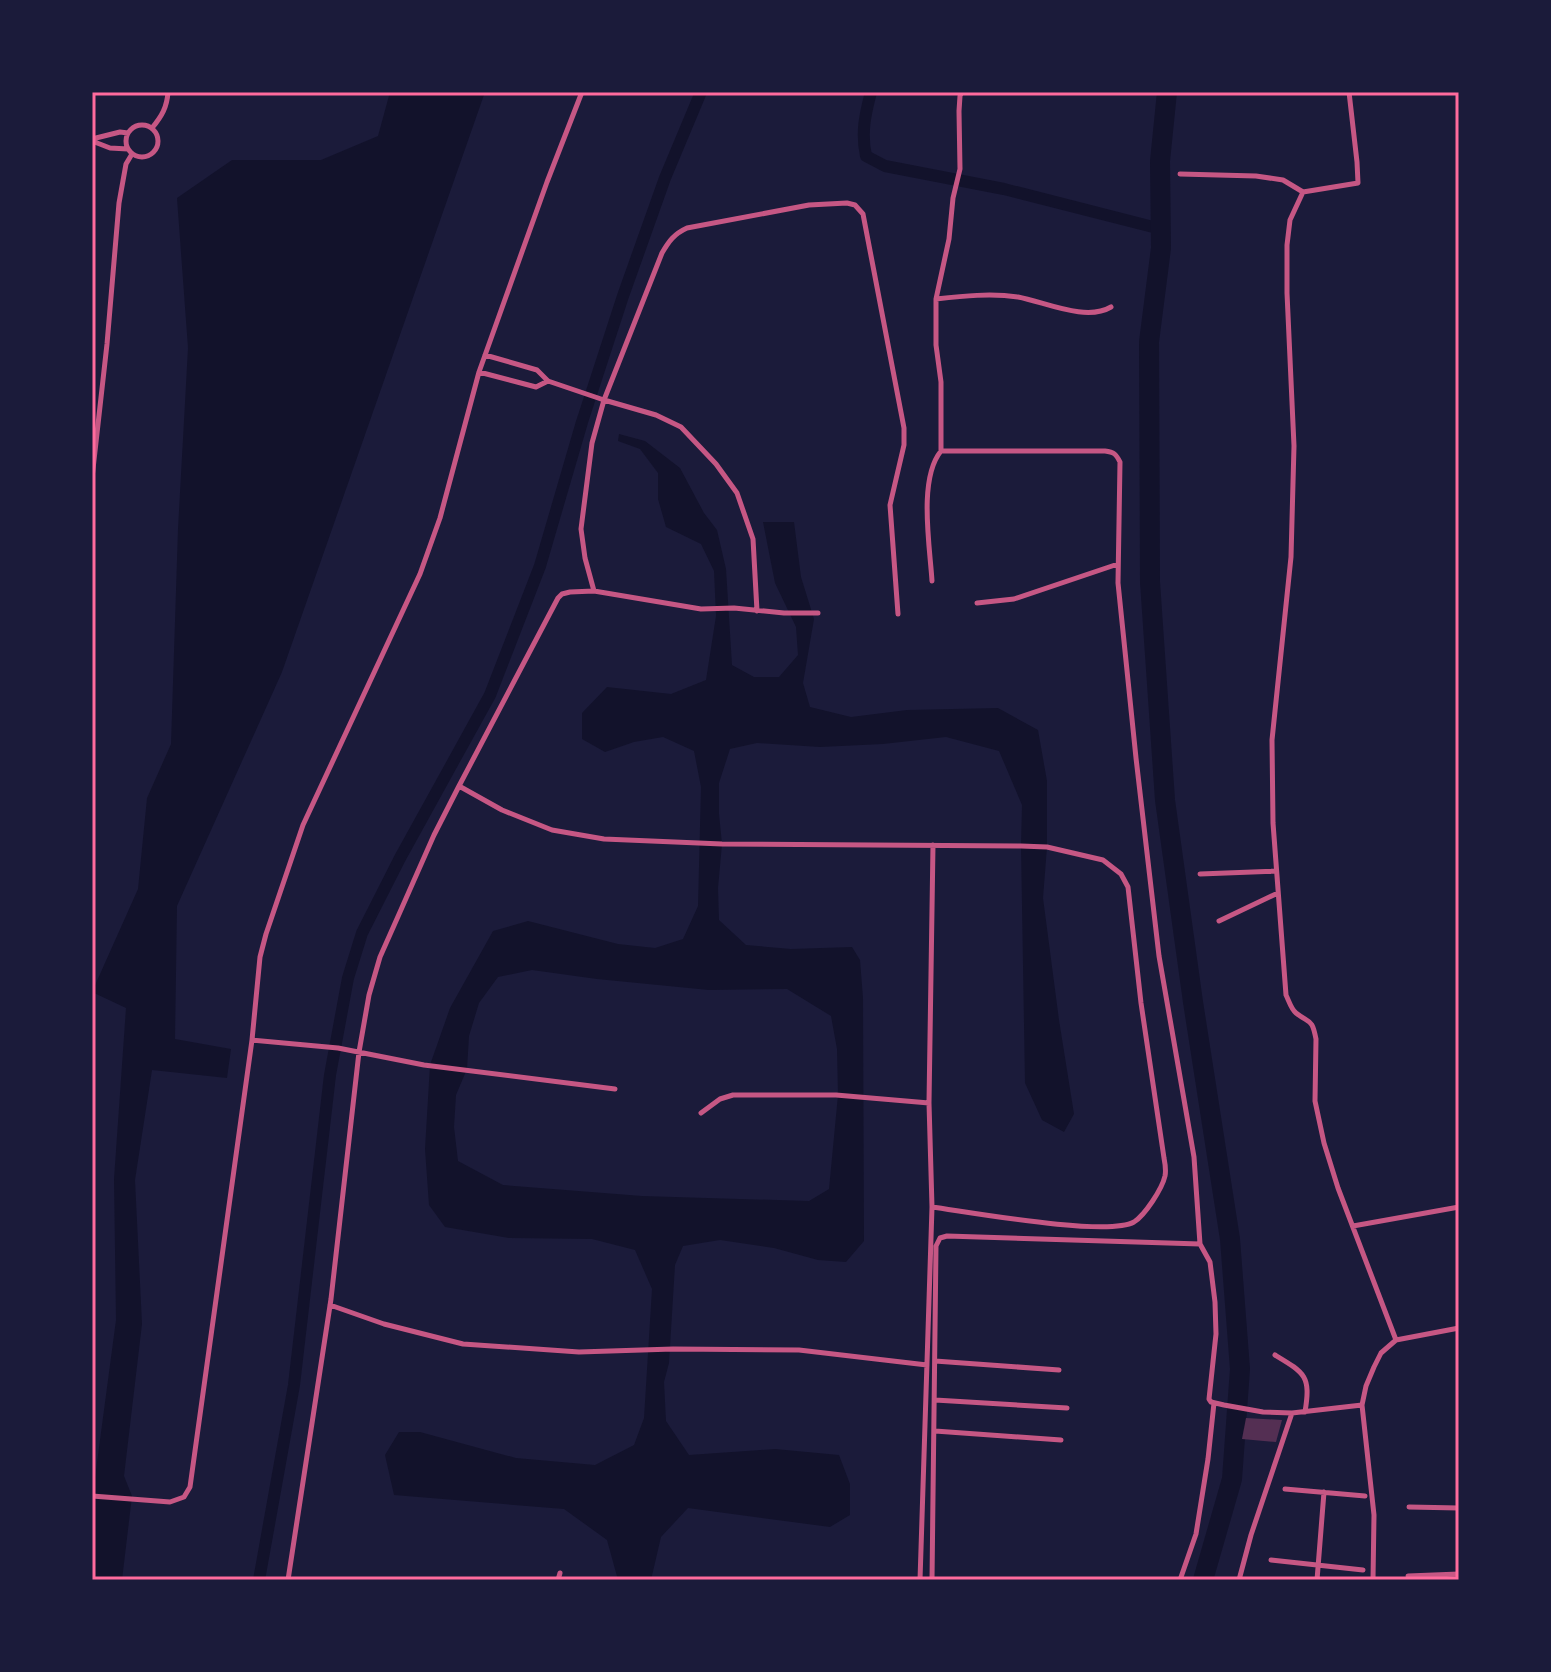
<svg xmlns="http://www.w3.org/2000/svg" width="1551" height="1672" viewBox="0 0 1551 1672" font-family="Raleway,sans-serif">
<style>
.water{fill:#12122b;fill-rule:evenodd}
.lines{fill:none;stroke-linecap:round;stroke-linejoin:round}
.canal{stroke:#12122b;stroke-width:12}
.river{stroke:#12122b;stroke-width:20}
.building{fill:#542f53}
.minor{stroke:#c65784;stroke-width:5}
.neatline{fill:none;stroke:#ff6b9d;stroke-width:3}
</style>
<rect width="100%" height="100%" fill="#1b1b3a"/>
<path class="water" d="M 390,92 L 485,92 L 282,672 L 177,906 L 175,1039 L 231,1049 L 227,1078 L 152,1070 L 135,1180 L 142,1324 L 124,1476 L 132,1496 L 122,1580 L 92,1580 L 92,1500 L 116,1320 L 114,1179 L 126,1008 L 92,992 L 138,889 L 147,798 L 171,744 L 178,529 L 188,348 L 177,198 L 232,160 L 321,160 L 378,136 Z
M 619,434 L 645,441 L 680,468 L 704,513 L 717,530 L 726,569 L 732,665 L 754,677 L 779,677 L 798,655 L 796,627 L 775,583 L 763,522 L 794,522 L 801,577 L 814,619 L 803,683 L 810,707 L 851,717 L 907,710 L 998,708 L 1038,730 L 1047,781 L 1047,847 L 1043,898 L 1059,1020 L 1074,1114 L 1064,1132 L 1042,1120 L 1025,1083 L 1021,846 L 1022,805 L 999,751 L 946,737 L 883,744 L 820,747 L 757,743 L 730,749 L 719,783 L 719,814 L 722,844 L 718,888 L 719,920 L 746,945 L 791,949 L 852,947 L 860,960 L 863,998 L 864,1241 L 846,1262 L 818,1260 L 774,1248 L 720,1240 L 683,1246 L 675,1265 L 669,1363 L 664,1382 L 666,1421 L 689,1455 L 775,1449 L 839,1455 L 850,1484 L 850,1515 L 830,1527 L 688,1508 L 661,1537 L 651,1580 L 618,1580 L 607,1540 L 564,1509 L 394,1495 L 385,1455 L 399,1432 L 420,1432 L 516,1458 L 595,1465 L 634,1445 L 644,1418 L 652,1289 L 635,1250 L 592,1239 L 509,1238 L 445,1227 L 429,1205 L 425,1149 L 430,1065 L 450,1008 L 493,931 L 528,921 L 618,944 L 655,948 L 683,939 L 698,906 L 701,787 L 694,751 L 663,737 L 634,742 L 605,752 L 582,739 L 582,713 L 607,687 L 671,694 L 706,680 L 716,616 L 714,571 L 701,544 L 666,527 L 658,499 L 658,473 L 640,449 L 618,441 ZM 532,970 L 597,979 L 709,990 L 787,989 L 831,1016 L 837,1049 L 838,1095 L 829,1189 L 809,1201 L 642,1196 L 503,1185 L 458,1161 L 454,1127 L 456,1095 L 467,1069 L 469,1036 L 479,1003 L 498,977 Z"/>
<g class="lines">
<path class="canal" d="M 871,92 C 865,115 861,133 866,156 L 885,166 L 1004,189 L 1161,229
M 259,1580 L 294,1385 L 330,1075 L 348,978 L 362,933 L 400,858 L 490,695 L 540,566 L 582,422 L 623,296 L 665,178 L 701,92"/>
<path class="river" d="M 1167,92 L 1160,161 L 1161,248 L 1149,342 L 1150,582 L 1165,800 L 1193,1002 L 1230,1239 L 1240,1369 L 1232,1479 L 1203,1580"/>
</g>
<path class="building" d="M 1246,1418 L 1282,1420 L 1276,1442 L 1242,1439 Z"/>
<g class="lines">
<path class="minor" d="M 1349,92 L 1357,162 L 1358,183 L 1303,192 L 1290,220 L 1287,245 L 1287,293 L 1294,446 L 1291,557 L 1272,740 L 1273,823 L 1286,995 C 1289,1001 1291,1009 1296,1013 C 1310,1024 1312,1018 1316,1039 L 1315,1101 L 1324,1143 L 1338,1188 L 1396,1340
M126 141a16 16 0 1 1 32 0a16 16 0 1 1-32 0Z
M 152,128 C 162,116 167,107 168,92
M 92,139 L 120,132 L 128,133
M 92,141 L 110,148 L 128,149
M 1180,174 L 1256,176 L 1283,180 L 1303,192
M 936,299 C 963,296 991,293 1018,297 C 1045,302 1086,322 1111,307
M 485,355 L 537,370 L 548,381 L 604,400 L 592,443 L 581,529 L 585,558 L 594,591
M 479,372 L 536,387 L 548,381
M 941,451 L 1105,451 C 1114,452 1116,454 1120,462 L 1118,583 L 1136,758 L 1159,956 L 1194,1157 L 1200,1244 L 1210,1262 L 1215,1302 L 1216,1334 L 1209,1399 L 1211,1402 L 1224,1405 L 1263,1412 L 1292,1413 L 1362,1405
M 92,478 L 107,344 L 119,203 L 126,164 L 132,154
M 932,581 C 930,547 918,479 941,451 L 941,382 L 936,345 L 936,299 L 949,239 L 953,198 L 960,169 L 959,111 L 960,96 L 962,92
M 977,603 L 1014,599 L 1118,564
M 757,611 L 753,539 L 737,493 L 716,464 L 681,427 L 656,415 L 604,400 L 662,253 C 669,241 674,234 687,228 L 809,205 L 847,203 L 855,205 L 863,214 L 904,428 L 904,445 L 890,505 L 898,614
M 818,613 L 784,613 L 734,608 L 701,609 L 594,591 L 570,592 L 562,594 L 558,598 L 459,786 L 502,810 L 552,830 L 604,839 L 722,844 L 1021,846 L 1047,847 L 1103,860 L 1121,874 L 1128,887 L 1141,1003 L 1164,1158 C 1165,1163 1166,1171 1165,1176 C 1162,1189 1145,1215 1134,1222 C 1107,1237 969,1212 932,1207
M 1200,874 L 1276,871
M 1219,921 L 1278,893
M 252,1040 L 338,1048 L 424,1065 L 615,1089
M 701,1113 L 720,1099 L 733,1095 L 836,1095 L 929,1103
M 1353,1226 L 1459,1207
M 330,1305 L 384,1324 L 463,1344 L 579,1352 L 673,1349 L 799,1350 L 927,1365
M 1275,1355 C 1305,1373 1311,1376 1305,1412
M 935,1361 L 1059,1370
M 935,1400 L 1067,1408
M 935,1431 L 1061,1440
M 1285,1489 L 1365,1496
M 92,1496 L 170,1502 L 184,1497 L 190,1487 L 252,1040 L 260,957 L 266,934 L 303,825 L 420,574 L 440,518 L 479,372 L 547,182 L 582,92
M 1409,1507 L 1459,1508
M 1271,1560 L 1363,1570
M 1408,1576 L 1459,1574
M 288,1580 L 331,1299 L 359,1052 L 369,995 L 380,957 L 400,912 L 434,835 L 459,786
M 558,1580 L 560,1573
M 920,1580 L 932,1207 L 929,1103 L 933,845
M 932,1580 L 936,1246 L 940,1238 L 947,1236 L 1200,1244
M 1180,1580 L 1196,1534 L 1208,1459 L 1214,1403
M 1239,1580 L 1251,1535 L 1292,1413
M 1317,1580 L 1324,1492
M 1373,1580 L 1374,1515 L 1362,1405 L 1366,1386 L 1374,1367 L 1381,1353 L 1396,1340 L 1459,1328"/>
</g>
<rect width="1551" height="1672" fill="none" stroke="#1b1b3a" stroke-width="188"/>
<rect x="94" y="94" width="1363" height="1484" class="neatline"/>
</svg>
